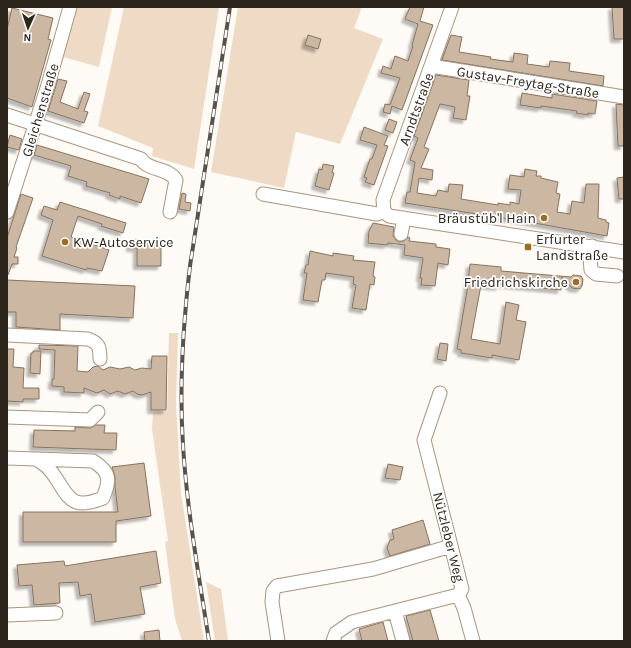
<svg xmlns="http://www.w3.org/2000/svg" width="631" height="648" viewBox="0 0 631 648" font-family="Karla,sans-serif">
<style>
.green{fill:#eedac5}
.building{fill:#ccb8a2;stroke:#85735f;filter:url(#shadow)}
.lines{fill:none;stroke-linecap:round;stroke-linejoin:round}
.minor-casing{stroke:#a99681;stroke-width:15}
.minor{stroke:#fff;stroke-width:13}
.rail-casing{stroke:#58524a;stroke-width:4}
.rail{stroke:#fff;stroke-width:2.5;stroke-dasharray:8;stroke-linecap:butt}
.poi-dot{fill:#a06a23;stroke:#fff;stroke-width:1.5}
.labels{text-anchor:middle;stroke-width:3.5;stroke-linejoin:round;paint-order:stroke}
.street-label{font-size:14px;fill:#2c251c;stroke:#fff}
.poi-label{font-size:14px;fill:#2c251c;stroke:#fff;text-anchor:end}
</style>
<defs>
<filter id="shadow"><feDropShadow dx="-3.5" dy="3.5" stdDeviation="1" flood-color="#0004"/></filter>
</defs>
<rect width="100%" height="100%" fill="#fefaf5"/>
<path class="green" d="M 74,7 L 112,7 L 99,67 L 63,57 Z
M 124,7 L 219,7 L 194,169 L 152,156 L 153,148 L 98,126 Z
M 238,7 L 362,7 L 354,28 L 383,39 L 340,144 L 296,132 L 284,188 L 211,172 Z
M 169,333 L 178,333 L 176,404 L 181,493 L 204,641 L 182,641 L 175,619 L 165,542 L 168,541 L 152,429 L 153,412 L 167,411 Z
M 206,582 L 221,589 L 228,641 L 215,641 Z"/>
<path class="building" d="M 410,7 L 424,7 L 420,21 L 433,25 L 402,110 L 392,106 L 390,114 L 383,112 L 385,104 L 390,105 L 400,78 L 381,73 L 383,66 L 391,69 L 395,56 L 408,61 L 413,46 L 412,45 L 418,24 L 405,19 Z
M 612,7 L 624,7 L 624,39 L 614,39 Z
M 12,8 L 53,18 L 48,39 L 51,40 L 32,107 L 7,98 L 7,29 Z
M 308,35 L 321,39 L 318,49 L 305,45 Z
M 451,35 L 462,37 L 459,52 L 491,57 L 490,59 L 513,62 L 514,53 L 528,55 L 527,64 L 549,67 L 550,61 L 570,63 L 569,71 L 604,76 L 603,86 L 442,60 Z
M 436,75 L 469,80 L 467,96 L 470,96 L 466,120 L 453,118 L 455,107 L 440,104 L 424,147 L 429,149 L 421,168 L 433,170 L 432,180 L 419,178 L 417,193 L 436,196 L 438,190 L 448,192 L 449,184 L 463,185 L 461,199 L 498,205 L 498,203 L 510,205 L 510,202 L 519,204 L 521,190 L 508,189 L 510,175 L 524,177 L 525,169 L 537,171 L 536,176 L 541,176 L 541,178 L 558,182 L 556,193 L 560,194 L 557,212 L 570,214 L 572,201 L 584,203 L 586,184 L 599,184 L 598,218 L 606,220 L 606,222 L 609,223 L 607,236 L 523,221 L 405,203 L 407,192 L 410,192 L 415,162 L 410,160 L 418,138 L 414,136 Z
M 58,79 L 67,81 L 60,102 L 78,109 L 84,92 L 90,94 L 84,111 L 88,112 L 84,123 L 48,111 Z
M 522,93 L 552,98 L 552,94 L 597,101 L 595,114 L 588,113 L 588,115 L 576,113 L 577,111 L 541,106 L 541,108 L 520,105 Z
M 616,104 L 624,105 L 624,146 L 618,146 Z
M 389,119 L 397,122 L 393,133 L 385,130 Z
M 364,127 L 388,136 L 384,145 L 388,146 L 374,185 L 365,182 L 367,178 L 364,177 L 370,159 L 372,159 L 377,145 L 360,140 Z
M 10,135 L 22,139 L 19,150 L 7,147 Z
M 37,145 L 149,179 L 141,203 L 120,196 L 120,199 L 109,195 L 110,193 L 86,186 L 87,182 L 68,176 L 71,166 L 34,155 Z
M 323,164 L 334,166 L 332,172 L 334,173 L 329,190 L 315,186 L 319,169 L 322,170 Z
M 624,177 L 624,199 L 619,199 L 617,178 Z
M 182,193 L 186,194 L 185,202 L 191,203 L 190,211 L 179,209 Z
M 21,194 L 33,198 L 16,247 L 17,248 L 14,257 L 18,257 L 18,264 L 12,264 L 8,275 L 7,275 L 7,238 Z
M 60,202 L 126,223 L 123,233 L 101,226 L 102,224 L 78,216 L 71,237 L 109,250 L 102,271 L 87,268 L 86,270 L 42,256 L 53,220 L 41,215 L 44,206 L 57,210 Z
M 373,223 L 394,227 L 393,236 L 396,240 L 399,242 L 404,241 L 408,237 L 410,238 L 409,241 L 436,244 L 436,247 L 450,249 L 448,265 L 438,263 L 435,286 L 421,285 L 422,278 L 420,278 L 423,258 L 404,255 L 405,245 L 388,243 L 387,245 L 368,243 L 369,231 Z
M 130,240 L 137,240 L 137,243 L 161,243 L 161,266 L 137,266 L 137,248 L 130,248 Z
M 310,251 L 333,256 L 333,253 L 354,256 L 353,260 L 375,262 L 373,276 L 375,277 L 374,285 L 370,284 L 366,310 L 352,308 L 356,285 L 353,284 L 354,277 L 326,273 L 325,280 L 322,280 L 318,302 L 303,300 L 307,273 L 304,273 L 306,265 L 308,265 Z
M 470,264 L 501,267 L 501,271 L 524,273 L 571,277 L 573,275 L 581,276 L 583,279 L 582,286 L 580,289 L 572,288 L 562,277 L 561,290 L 499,284 L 499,287 L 481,285 L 471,339 L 500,344 L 506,302 L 519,305 L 516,320 L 526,322 L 519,360 L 492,355 L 492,358 L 461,353 L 461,350 L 457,349 L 467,291 Z
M 7,280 L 135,286 L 133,318 L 60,314 L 60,330 L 16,327 L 16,312 L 7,312 Z
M 440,343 L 448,344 L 446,361 L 437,359 Z
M 39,345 L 78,346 L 77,371 L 88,372 L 93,367 L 98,366 L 103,370 L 110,367 L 120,369 L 129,367 L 135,370 L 142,368 L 151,369 L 152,356 L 167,356 L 166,410 L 151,410 L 151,392 L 142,395 L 137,394 L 133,391 L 125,394 L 118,391 L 110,394 L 104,390 L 97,393 L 84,388 L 84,393 L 64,392 L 64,387 L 52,386 L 52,379 L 54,379 L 55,350 L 39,349 Z
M 7,349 L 14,349 L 13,367 L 24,368 L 23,388 L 39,388 L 39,399 L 23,399 L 23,402 L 7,401 Z
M 33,351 L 41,351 L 40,374 L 30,373 L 31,353 L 33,353 Z
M 96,425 L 105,425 L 104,433 L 117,433 L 116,450 L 33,447 L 34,430 L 75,431 L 75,427 L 90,428 Z
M 144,463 L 151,516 L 116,521 L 116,542 L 23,542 L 23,512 L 118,512 L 115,487 L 115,477 L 112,467 Z
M 388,464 L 403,467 L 400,480 L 385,478 Z
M 423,520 L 430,544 L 390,556 L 387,548 L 390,540 L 394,539 L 392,530 Z
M 156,551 L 161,583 L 140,587 L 145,614 L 95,622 L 91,594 L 80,596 L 78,582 L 59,583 L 60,603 L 34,605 L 32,585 L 19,586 L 17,565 L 64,561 L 65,566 Z
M 430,610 L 439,641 L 413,641 L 406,616 Z
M 383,622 L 388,641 L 362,641 L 359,629 Z
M 159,630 L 160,641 L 145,641 L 144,632 Z"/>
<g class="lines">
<defs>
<path id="minor" d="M 431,66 L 624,97
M 7,115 L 141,159 C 148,171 168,167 176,180 L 170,212
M 263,194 L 377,214 L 384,211
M 384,211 L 389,216 L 624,252
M 384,211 L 383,200 L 452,7
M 7,212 L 48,85 L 70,7
M 401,234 L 404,218
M 592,246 L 590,257 L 591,270 L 596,274 L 617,276
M 7,335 L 88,339 C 99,343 100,347 100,359
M 7,417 L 90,420 L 98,412
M 7,458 L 93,461 C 111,472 110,481 103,498 C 67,513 68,492 50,470 C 47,466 42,463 38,460
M 458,595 L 464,608 L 473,641
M 395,611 L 403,641
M 7,615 L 56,613
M 278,641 L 272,602 L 273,591 L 277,586 L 373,569 L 451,546
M 333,641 L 336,633 L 352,622 L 458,595 L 462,589 L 424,440 L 440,393"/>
</defs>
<use href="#minor" class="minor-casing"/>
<use href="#minor" class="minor"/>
<defs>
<path id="rail" d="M 209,641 C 199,576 187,511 183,445 C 179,385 183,325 190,266 L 230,7"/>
</defs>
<use href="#rail" class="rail-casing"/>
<use href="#rail" class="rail"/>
</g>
<g class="poi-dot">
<circle cx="544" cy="218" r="4"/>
<circle cx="65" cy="242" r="4"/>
<rect x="524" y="243" width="8" height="8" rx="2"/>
<circle cx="576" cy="282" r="4"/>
</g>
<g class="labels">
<g class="street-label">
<text transform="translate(528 82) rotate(9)" y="5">Gustav-Freytag-Straße</text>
<text transform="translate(416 109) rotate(-70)" y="5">Arndtstraße</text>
<text transform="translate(40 110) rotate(-73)" y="5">Gleichenstraße</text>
<text transform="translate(449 537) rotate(76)" y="5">Nützleber Weg</text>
</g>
<g class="poi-label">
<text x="536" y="223">Bräustüb'l Hain</text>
<text x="536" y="244" text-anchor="start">Erfurter<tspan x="536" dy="16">Landstraße</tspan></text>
<text x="73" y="247" text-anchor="start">KW-Autoservice</text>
<text x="568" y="287">Friedrichskirche</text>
</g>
</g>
<rect width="631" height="648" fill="none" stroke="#2c251c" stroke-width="16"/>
<g transform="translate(28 28) rotate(183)" stroke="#ffffff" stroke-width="3" paint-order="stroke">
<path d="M0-3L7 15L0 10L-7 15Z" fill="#2c251c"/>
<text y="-6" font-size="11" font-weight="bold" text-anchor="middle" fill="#2c251c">N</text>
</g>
</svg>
